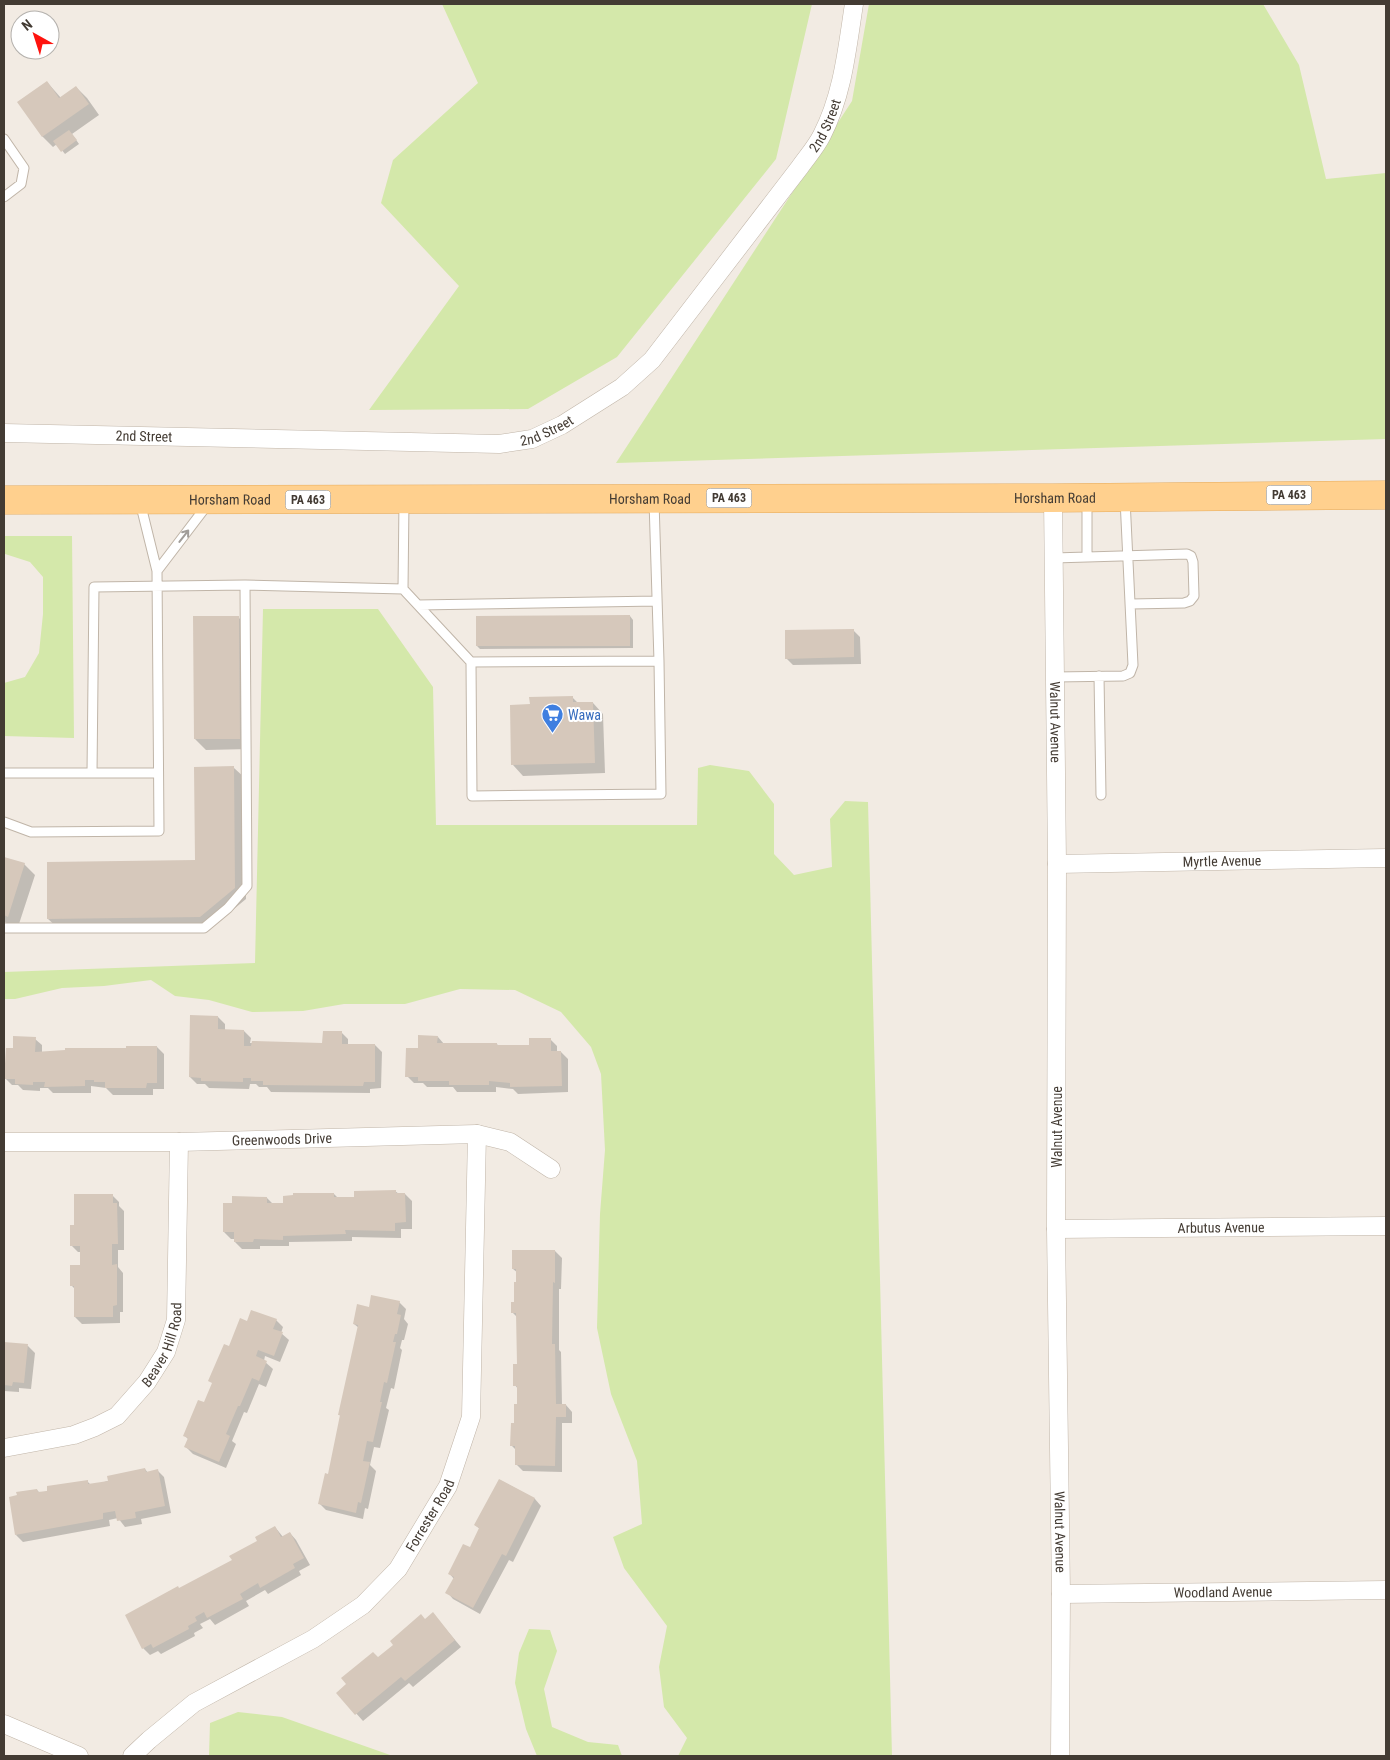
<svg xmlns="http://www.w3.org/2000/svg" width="1390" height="1760" viewBox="0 0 1390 1760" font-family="'Roboto Condensed',sans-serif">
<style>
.green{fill:#d4e8aa}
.shadow{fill:#0003}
.building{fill:#d6c8bb}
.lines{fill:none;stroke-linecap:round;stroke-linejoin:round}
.lane-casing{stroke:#c0b5a8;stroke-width:11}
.street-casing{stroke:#c0b5a8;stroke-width:19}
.primary-casing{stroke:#e5ab5d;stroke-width:29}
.lane{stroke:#fff;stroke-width:9}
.street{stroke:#fff;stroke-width:18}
.primary{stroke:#ffd08e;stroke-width:28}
.oneway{stroke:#a19d99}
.labels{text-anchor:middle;stroke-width:4;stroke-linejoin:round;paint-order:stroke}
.shield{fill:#fff;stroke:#7b7670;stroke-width:1}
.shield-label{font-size:12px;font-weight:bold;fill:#433b33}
.street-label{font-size:14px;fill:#433b33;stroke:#fff}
.shop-label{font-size:14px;fill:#366cbe;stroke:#fff;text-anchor:start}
</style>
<rect width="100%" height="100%" fill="#f2ebe3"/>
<path class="green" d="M 442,4 L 812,4 L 776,159 L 617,357 L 528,409 L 369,410 L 459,286 L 381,203 L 393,160 L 478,83 Z
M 869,4 L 1263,4 L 1299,65 L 1326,179 L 1386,173 L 1386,439 L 616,463 L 852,101 Z
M 4,536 L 72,536 L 74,738 L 4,736 L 4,683 L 25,677 L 39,653 L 43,614 L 43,577 L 30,562 L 5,554 Z
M 263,609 L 378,609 L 433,687 L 436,825 L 697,825 L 698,768 L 710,765 L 749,771 L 774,804 L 774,854 L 794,875 L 832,867 L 830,819 L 845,801 L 868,802 L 892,1756 L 678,1756 L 687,1738 L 664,1707 L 659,1667 L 667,1626 L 624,1568 L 613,1537 L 642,1524 L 637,1461 L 611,1394 L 597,1328 L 600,1214 L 605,1150 L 601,1074 L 591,1047 L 561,1012 L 515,990 L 460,989 L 405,1004 L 344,1004 L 303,1011 L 252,1012 L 209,1000 L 175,996 L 151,980 L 104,986 L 62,988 L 15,999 L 4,999 L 4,972 L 255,963 Z
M 529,1629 L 550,1630 L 557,1651 L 544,1689 L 552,1727 L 588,1742 L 618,1745 L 622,1756 L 537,1756 L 526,1729 L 515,1683 L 519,1653 Z
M 238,1712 L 282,1717 L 393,1756 L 209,1756 L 210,1723 Z"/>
<path class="shadow" d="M 47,82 L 61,98 L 76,87 L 87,98 L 99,115 L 72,134 L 79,144 L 65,154 L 57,144 L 53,147 L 42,136 Z
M 630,616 L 633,620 L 633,648 L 480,649 L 477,646 Z
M 238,617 L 249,628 L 250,749 L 206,750 L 195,739 Z
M 853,630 L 860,637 L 861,664 L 793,665 L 786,658 Z
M 572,697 L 579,704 L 593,703 L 603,714 L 605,773 L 523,776 L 513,765 L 531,705 Z
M 234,768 L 245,778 L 246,899 L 211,928 L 59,929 L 48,919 L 196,862 Z
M 4,858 L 24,864 L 35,875 L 18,927 L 4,922 Z
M 218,1017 L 225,1024 L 225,1031 L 244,1031 L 251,1038 L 250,1043 L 324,1044 L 341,1032 L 348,1039 L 348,1045 L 375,1045 L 382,1052 L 381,1088 L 370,1089 L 370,1093 L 271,1092 L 267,1087 L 259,1087 L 256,1084 L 250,1084 L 249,1089 L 209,1088 L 205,1084 L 197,1084 L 190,1077 Z
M 438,1037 L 444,1044 L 497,1044 L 499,1047 L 530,1046 L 550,1039 L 557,1046 L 557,1052 L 561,1052 L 568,1059 L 568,1092 L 518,1094 L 513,1089 L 496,1087 L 496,1092 L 457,1092 L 453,1087 L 427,1087 L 423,1083 L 414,1083 L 407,1076 L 419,1049 Z
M 35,1039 L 42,1045 L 42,1053 L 157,1047 L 164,1054 L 164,1089 L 153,1089 L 153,1095 L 113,1095 L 106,1088 L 91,1086 L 91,1093 L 53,1093 L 48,1088 L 40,1088 L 40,1091 L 23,1090 L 18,1085 L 12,1085 L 5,1078 L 14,1050 Z
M 395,1191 L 399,1194 L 405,1194 L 412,1201 L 412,1229 L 401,1229 L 401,1238 L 352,1237 L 352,1241 L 289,1242 L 289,1246 L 260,1246 L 260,1249 L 242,1249 L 235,1242 L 235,1239 L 231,1239 L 224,1232 L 267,1198 L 273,1204 L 284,1205 L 334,1194 L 338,1198 L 355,1198 Z
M 112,1195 L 119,1202 L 119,1206 L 124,1211 L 124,1250 L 118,1250 L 118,1267 L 123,1273 L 123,1312 L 120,1312 L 120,1323 L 82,1324 L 75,1317 L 75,1289 L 72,1286 L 81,1266 L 81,1252 L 78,1252 L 71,1245 L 76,1226 Z
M 4,1202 L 5,1204 L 5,1238 L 4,1238 Z
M 555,1251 L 562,1258 L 561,1289 L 559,1289 L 559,1350 L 561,1352 L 562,1405 L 566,1405 L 572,1412 L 572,1423 L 562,1423 L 562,1472 L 523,1471 L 516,1464 L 516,1450 L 512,1446 L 518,1405 L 518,1389 L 515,1385 L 518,1365 L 517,1317 L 512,1312 L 515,1303 L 518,1273 L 513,1269 Z
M 399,1302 L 406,1309 L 404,1319 L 408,1324 L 404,1340 L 402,1340 L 400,1348 L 402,1350 L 394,1389 L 391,1388 L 386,1408 L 389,1410 L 380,1448 L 374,1447 L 370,1465 L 376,1471 L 368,1509 L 365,1508 L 363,1519 L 326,1510 L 319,1503 L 329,1475 L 341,1416 L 339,1415 L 359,1328 L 354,1324 L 370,1308 Z
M 276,1320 L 283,1327 L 281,1333 L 289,1340 L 280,1362 L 265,1356 L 264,1361 L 273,1369 L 266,1387 L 259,1384 L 247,1413 L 244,1412 L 232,1441 L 236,1444 L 226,1468 L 193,1454 L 186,1447 L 189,1440 L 185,1436 L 205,1403 L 230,1348 L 248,1323 Z
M 4,1343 L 28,1346 L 35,1353 L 31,1389 L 19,1388 L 19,1392 L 4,1391 Z
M 145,1469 L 148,1473 L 157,1470 L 164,1477 L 171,1513 L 141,1519 L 142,1524 L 125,1527 L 118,1518 L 109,1520 L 110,1526 L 23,1542 L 16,1535 L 37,1490 L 40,1493 L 87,1481 L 90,1484 L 98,1484 Z
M 500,1480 L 535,1499 L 541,1506 L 513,1562 L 509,1560 L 480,1614 L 453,1599 L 447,1592 L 454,1579 L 449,1573 L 471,1549 L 480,1529 L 475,1525 Z
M 275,1527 L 283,1537 L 290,1533 L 296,1540 L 310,1565 L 299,1571 L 301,1575 L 268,1594 L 265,1590 L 246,1601 L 249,1606 L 215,1625 L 210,1619 L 200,1624 L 203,1628 L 194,1633 L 195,1636 L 161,1654 L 158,1651 L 150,1655 L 143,1648 L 180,1590 L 234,1560 Z
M 433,1614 L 461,1647 L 413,1687 L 409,1683 L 363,1721 L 338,1693 Z"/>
<path class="building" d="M 47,81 L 59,98 L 76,86 L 89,104 L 42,137 L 17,102 Z
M 69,130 L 77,140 L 61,152 L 53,141 Z
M 630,615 L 630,646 L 476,646 L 476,616 Z
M 193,616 L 239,616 L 240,739 L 194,739 Z
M 854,629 L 854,657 L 785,659 L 785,630 Z
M 573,696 L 573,702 L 593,702 L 595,763 L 511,765 L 510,705 L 530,704 L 529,697 Z
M 234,766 L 235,888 L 200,917 L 47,919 L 47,862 L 195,860 L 194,767 Z
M 4,857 L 25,863 L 8,917 L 4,915 Z
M 190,1015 L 218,1016 L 218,1029 L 244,1030 L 244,1046 L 251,1046 L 252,1041 L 322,1043 L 323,1031 L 342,1031 L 342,1044 L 375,1044 L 375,1082 L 364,1082 L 363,1086 L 263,1085 L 263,1081 L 251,1081 L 251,1078 L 243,1078 L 243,1082 L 201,1081 L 201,1078 L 189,1077 Z
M 418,1035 L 438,1036 L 437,1043 L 497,1043 L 497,1045 L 529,1045 L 529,1038 L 551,1038 L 551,1051 L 561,1051 L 562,1086 L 510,1087 L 510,1083 L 489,1081 L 489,1085 L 449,1085 L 449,1081 L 418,1081 L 418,1077 L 405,1077 L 406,1048 L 418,1048 Z
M 13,1036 L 36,1037 L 35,1052 L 65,1050 L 65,1048 L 126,1048 L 126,1046 L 157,1046 L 157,1083 L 147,1083 L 146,1088 L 105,1088 L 105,1082 L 94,1082 L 94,1080 L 85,1080 L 85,1086 L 44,1087 L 45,1082 L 33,1082 L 33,1085 L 15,1084 L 15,1079 L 4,1079 L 6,1048 L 13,1048 Z
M 396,1190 L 396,1193 L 405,1193 L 406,1222 L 395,1223 L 395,1231 L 345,1230 L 346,1234 L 283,1236 L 283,1240 L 254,1239 L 253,1242 L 234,1242 L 234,1232 L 223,1232 L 223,1203 L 232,1203 L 232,1196 L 267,1197 L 267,1203 L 283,1203 L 283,1196 L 293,1195 L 293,1193 L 334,1193 L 334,1197 L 354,1197 L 354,1191 Z
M 74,1194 L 113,1194 L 113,1203 L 117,1203 L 118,1244 L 112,1244 L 112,1265 L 117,1264 L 117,1305 L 113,1306 L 113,1317 L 74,1317 L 74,1286 L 70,1286 L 70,1265 L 80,1265 L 80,1246 L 70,1246 L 70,1225 L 74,1225 Z
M 512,1250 L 555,1250 L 555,1283 L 553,1282 L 552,1344 L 555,1344 L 556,1404 L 566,1404 L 566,1417 L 556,1417 L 555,1466 L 515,1465 L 515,1446 L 510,1446 L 511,1423 L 514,1423 L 514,1404 L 517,1404 L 517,1386 L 513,1386 L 513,1364 L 517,1364 L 516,1313 L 511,1313 L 511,1302 L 514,1302 L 514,1282 L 516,1282 L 516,1269 L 512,1269 Z
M 371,1295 L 400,1301 L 397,1314 L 401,1315 L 397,1334 L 395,1334 L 393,1342 L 396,1342 L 387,1383 L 384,1382 L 380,1402 L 382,1402 L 373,1442 L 367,1441 L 363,1461 L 370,1462 L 361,1503 L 358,1502 L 356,1513 L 318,1504 L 325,1473 L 328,1474 L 340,1415 L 338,1415 L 358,1325 L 353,1324 L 357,1304 L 369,1307 Z
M 251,1310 L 277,1319 L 273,1329 L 283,1332 L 274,1356 L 258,1350 L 256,1356 L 267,1361 L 259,1381 L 252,1378 L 240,1406 L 238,1406 L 226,1434 L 230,1436 L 219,1462 L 184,1447 L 188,1438 L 183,1436 L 198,1400 L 204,1402 L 212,1383 L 208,1381 L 224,1344 L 229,1346 L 240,1318 L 247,1321 Z
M 4,1342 L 28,1344 L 24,1383 L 13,1382 L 12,1386 L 4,1385 Z
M 145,1468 L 146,1472 L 158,1469 L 165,1506 L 135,1512 L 136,1518 L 117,1521 L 115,1511 L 103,1513 L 103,1519 L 15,1535 L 9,1497 L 17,1495 L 16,1492 L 37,1489 L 38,1492 L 47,1491 L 47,1486 L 88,1480 L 88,1484 L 108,1481 L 107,1476 Z
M 499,1479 L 535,1498 L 506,1556 L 502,1554 L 473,1608 L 445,1593 L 454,1577 L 448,1574 L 463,1544 L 470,1547 L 479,1528 L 474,1525 Z
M 275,1526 L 281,1537 L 290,1532 L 304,1558 L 293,1564 L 295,1568 L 260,1588 L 258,1583 L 248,1589 L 240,1594 L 243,1599 L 207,1618 L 204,1612 L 195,1617 L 197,1621 L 188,1626 L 189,1629 L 170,1639 L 153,1648 L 151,1644 L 142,1649 L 125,1615 L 178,1586 L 179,1588 L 232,1560 L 229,1556 L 257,1541 L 255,1537 Z
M 433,1612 L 455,1640 L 405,1681 L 401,1677 L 355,1715 L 336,1693 L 346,1684 L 341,1678 L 373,1652 L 378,1657 L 393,1645 L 390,1641 L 421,1614 L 425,1619 Z"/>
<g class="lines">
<defs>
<path id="lane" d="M 4,139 L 24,168 L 21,184 L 4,197
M 1087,500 L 1087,557
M 1054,558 L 1187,554 L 1191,556 L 1193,562 L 1194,596 L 1190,601 L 1184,603 L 1131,604
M 157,571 L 208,504
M 403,589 L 404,501
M 418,605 L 657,601
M 471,662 L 472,796 L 661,794 L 659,661
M 1099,676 L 1101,795
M 1055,677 L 1123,676 L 1130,673 L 1133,665 L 1125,499
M 4,773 L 158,773
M 92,773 L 94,587 L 245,585 L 403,589 L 471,662 L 659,661 L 654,501
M 4,822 L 31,832 L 159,831 L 157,571 L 140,502
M 4,928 L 204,928 L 228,908 L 247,886 L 245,585"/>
<g id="street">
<path id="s1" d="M 4,433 L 499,444 L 532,439 L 562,425 L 622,387 L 652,360 L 800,167 C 807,157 816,147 822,135 C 843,94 847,49 854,4"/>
<path id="s2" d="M 1053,498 L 1057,864 L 1056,1229 L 1061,1594 L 1060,1756"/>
<path id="s3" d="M 1057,864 L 1386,858"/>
<path id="s4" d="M 4,1142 L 179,1142 L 477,1134 L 510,1142 L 551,1169"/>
<path id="s5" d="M 1056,1229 L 1386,1226"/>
<path id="s6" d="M 4,1448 L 74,1435 L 95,1427 L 117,1416 L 147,1382 L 166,1352 L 176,1320 L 179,1142"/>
<path id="s7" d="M 1061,1594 L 1386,1590"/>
<path d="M 4,1724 L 79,1756"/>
<path id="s8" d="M 132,1756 L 149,1740 L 194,1703 L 313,1639 L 363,1605 L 398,1569 L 448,1486 L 471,1417 L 477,1134"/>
</g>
<g id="primary">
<path id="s9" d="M 4,500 L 1053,498 L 1386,495"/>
</g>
</defs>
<use href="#lane" class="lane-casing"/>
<use href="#street" class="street-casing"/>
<use href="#primary" class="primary-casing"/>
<use href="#lane" class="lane"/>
<use href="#street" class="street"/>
<use href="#primary" class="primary"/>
</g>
<defs><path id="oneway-shaft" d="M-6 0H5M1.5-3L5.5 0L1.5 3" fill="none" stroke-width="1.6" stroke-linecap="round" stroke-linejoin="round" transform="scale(1.25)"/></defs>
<use class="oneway" href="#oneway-shaft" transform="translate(184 536) rotate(-52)"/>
<defs>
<symbol id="supermarket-pin" viewBox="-11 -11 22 30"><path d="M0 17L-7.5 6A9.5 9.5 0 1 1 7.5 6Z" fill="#3f7fe0" stroke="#fff"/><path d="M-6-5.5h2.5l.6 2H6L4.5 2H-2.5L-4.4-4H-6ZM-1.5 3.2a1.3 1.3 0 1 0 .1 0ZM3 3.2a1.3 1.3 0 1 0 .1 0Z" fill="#fff"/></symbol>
</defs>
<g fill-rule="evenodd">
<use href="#supermarket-pin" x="540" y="702" width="25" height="34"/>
</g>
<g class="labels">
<g class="shield">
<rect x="1266.5" y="485.5" width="45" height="19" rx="4"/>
<rect x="706.5" y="488.5" width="45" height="19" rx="4"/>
<rect x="285.5" y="490.5" width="45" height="19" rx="4"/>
</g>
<g class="shield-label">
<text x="1289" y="499">PA 463</text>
<text x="729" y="502">PA 463</text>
<text x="308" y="504">PA 463</text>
</g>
<g class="street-label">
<text dy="5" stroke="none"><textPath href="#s1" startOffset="965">2nd Street</textPath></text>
<text dy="5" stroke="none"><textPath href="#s1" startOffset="545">2nd Street</textPath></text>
<text dy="5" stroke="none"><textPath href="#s1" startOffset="140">2nd Street</textPath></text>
<text dy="5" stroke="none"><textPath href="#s9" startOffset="1051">Horsham Road</textPath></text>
<text dy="5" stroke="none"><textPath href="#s9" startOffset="646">Horsham Road</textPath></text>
<text dy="5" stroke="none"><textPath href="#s9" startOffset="226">Horsham Road</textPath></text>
<text dy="5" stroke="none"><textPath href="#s2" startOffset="224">Walnut Avenue</textPath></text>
<text dy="5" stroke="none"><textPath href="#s3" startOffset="165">Myrtle Avenue</textPath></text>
<text transform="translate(1057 1127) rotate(-90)" y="5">Walnut Avenue</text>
<text dy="5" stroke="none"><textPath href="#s4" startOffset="278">Greenwoods Drive</textPath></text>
<text dy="5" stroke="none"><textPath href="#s5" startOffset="165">Arbutus Avenue</textPath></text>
<text dy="5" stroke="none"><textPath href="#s6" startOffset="205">Beaver Hill Road</textPath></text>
<text dy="5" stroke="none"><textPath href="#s8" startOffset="390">Forrester Road</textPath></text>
<text dy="5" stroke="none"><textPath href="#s2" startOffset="1034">Walnut Avenue</textPath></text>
<text dy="5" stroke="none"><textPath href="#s7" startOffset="162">Woodland Avenue</textPath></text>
</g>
<g class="shop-label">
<text x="568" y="720">Wawa</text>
</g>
</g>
<rect width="1390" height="1760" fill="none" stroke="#433b33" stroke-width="10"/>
<g transform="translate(35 35) rotate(321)"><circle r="24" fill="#ffffff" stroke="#b4b1ad"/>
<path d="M0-4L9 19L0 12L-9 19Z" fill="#fe130e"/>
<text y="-8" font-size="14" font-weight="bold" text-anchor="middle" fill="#433b33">N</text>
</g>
</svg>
